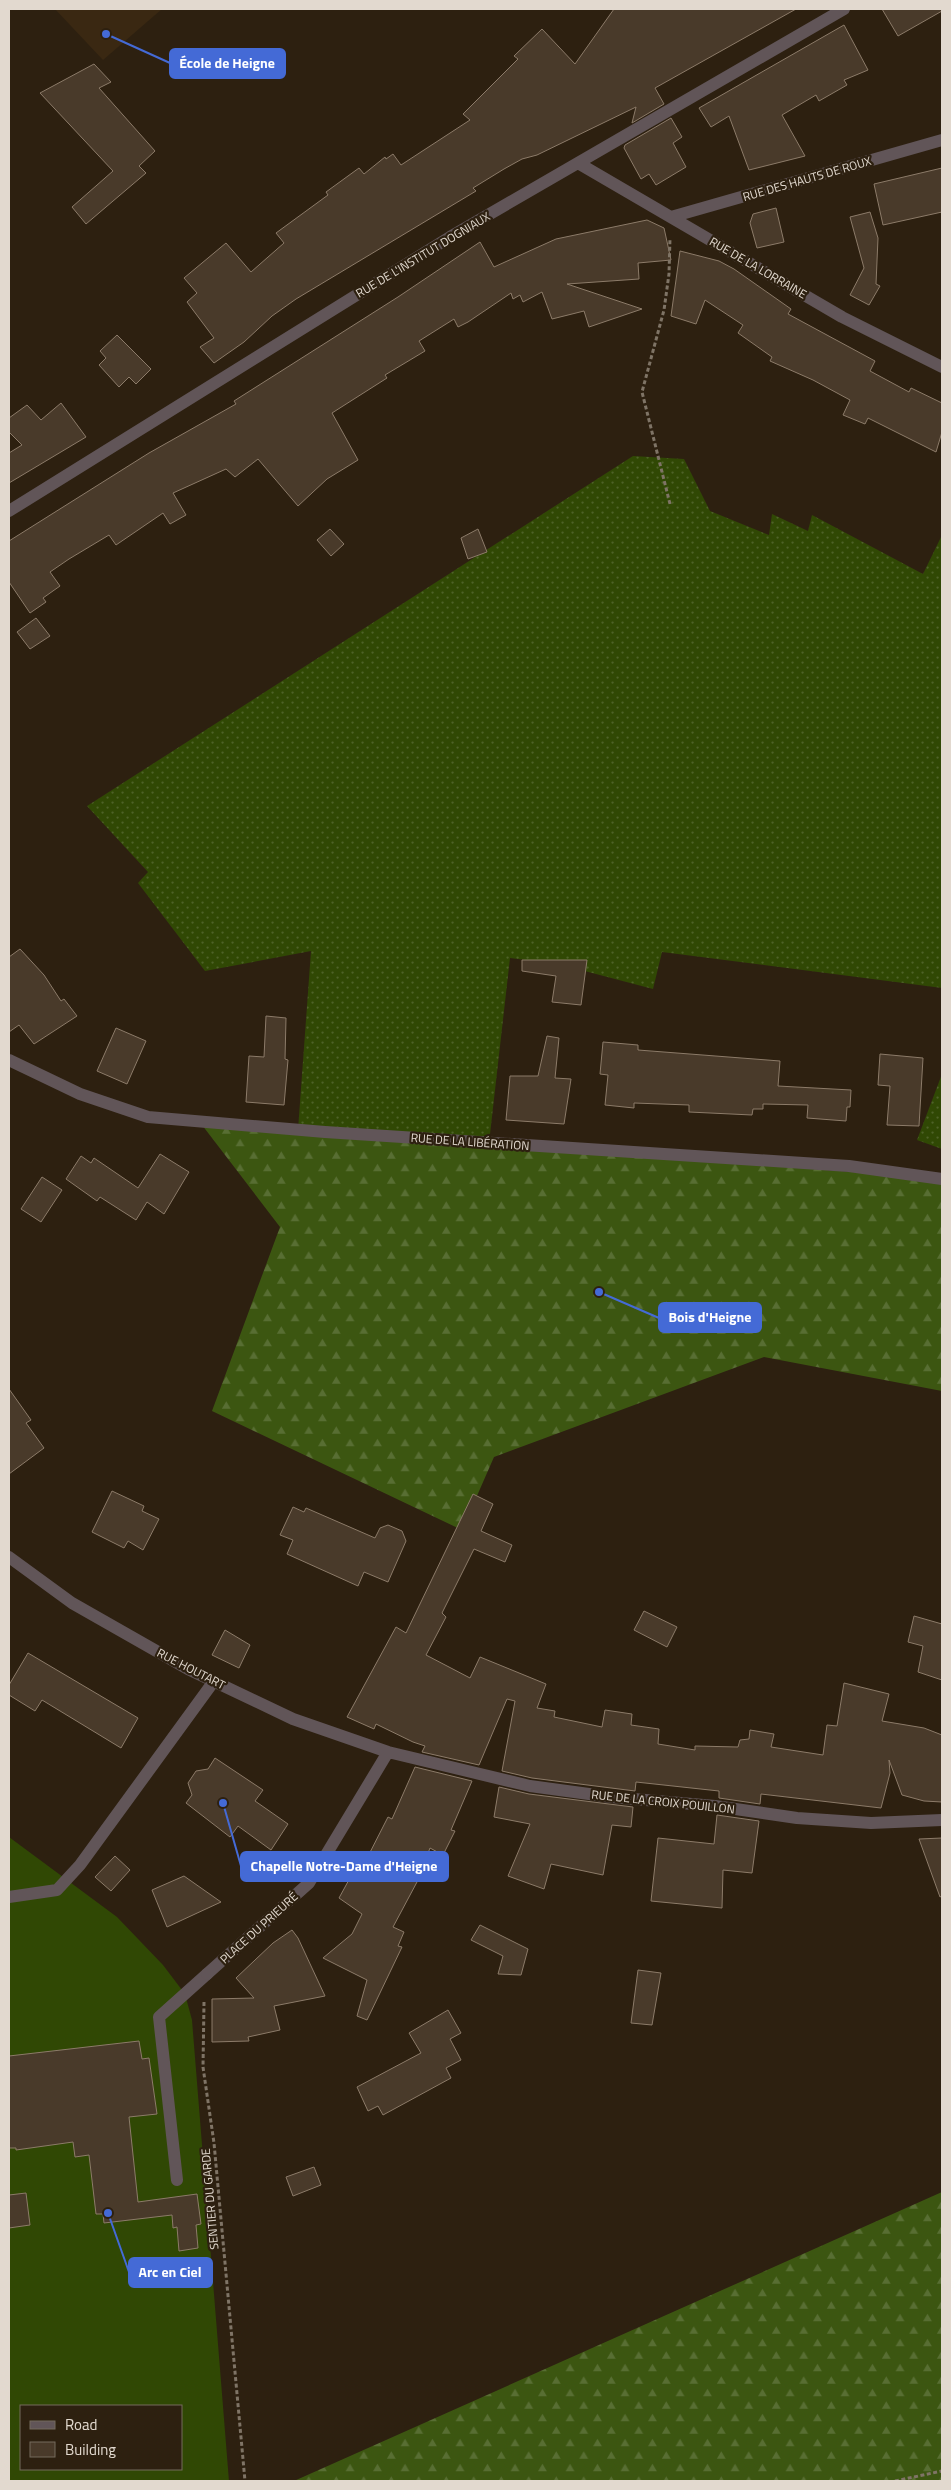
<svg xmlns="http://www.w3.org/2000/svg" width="951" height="2490" viewBox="0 0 951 2490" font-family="'Titillium Web',sans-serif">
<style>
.built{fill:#3a2812}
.grass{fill:url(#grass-dots)}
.forest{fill:url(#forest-firs)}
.garden{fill:#304804;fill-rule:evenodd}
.building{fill:#493a2a;stroke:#8c7b69}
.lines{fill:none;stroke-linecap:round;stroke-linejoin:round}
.path{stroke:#7f7466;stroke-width:3;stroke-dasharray:4 2.5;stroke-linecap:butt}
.service{stroke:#615558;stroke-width:12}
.minor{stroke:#615558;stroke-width:12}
.tertiary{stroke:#615558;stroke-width:12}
.labels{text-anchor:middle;stroke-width:4.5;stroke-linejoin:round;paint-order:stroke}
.street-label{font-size:12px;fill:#e2d9cf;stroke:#2d2010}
.leader{fill:none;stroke:#446ad6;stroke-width:2}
.callout-dot{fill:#446ad6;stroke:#2d2010;stroke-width:2}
.callout{fill:#446ad6;stroke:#446ad6;stroke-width:2}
.callout-label{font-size:14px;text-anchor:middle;font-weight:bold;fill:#fff}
</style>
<defs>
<pattern id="grass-dots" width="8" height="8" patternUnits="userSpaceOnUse" patternTransform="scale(1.25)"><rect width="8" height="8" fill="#304804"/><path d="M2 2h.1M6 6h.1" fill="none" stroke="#4e6228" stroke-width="1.8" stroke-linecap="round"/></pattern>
<pattern id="forest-firs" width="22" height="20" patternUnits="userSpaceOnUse" patternTransform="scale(1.25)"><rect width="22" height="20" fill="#3c5611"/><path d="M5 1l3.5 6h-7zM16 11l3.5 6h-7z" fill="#586e33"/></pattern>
</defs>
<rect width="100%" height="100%" fill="#2d2010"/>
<path class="built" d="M 55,9 L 162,9 L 103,60 Z"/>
<path class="grass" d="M 633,456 L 684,459 L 710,511 L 769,535 L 772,514 L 808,531 L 812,515 L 923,574 L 942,535 L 942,988 L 662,952 L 653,989 L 558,964 L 510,958 L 489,1143 L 298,1130 L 311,951 L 205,971 L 138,883 L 148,872 L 87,806 Z
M 942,1074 L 942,1149 L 917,1140 Z"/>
<path class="forest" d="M 199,1121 L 942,1179 L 942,1391 L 764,1357 L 494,1457 L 462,1530 L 212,1411 L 280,1227 Z
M 942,2192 L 942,2481 L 294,2481 Z"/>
<path class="garden" d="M 9,1837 L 117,1917 L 163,1965 L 185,1994 L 192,2020 L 229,2481 L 9,2481 ZM 21,2406 L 181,2406 L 181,2469 L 21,2469 Z"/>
<path class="building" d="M 614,9 L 796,9 L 655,88 L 664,104 L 632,123 L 636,107 L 537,155 L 522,159 L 504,169 L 473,188 L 476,191 L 296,299 L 272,316 L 244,342 L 214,363 L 200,347 L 214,338 L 187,302 L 197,293 L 184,278 L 226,243 L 251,272 L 284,243 L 276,233 L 328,195 L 326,192 L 359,168 L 364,174 L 385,157 L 386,159 L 393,154 L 401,165 L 470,120 L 463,114 L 518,59 L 514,56 L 542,29 L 575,64 Z
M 882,9 L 942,9 L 942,11 L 898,36 Z
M 844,25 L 868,70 L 844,80 L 847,85 L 819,101 L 816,95 L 782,115 L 805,156 L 749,170 L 729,116 L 711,127 L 699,108 Z
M 94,64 L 111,82 L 99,88 L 155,151 L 139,166 L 146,173 L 86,224 L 72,207 L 113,171 L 40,93 Z
M 671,118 L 682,137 L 673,143 L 686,167 L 656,185 L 649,174 L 641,179 L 624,148 L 625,145 Z
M 942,168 L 942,212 L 883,225 L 874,184 Z
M 776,208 L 784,242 L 757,248 L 750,223 L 753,214 Z
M 870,212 L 878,238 L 876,284 L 880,286 L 869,305 L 850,295 L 864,268 L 850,217 Z
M 647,220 L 664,228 L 671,260 L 638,263 L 639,279 L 567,284 L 642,309 L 589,327 L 584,311 L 552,319 L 542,292 L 523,302 L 520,295 L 513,299 L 511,293 L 468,322 L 458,327 L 454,319 L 419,341 L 425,351 L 385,375 L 387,378 L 332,413 L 358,460 L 327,479 L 298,506 L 258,459 L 235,477 L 226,469 L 173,493 L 186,515 L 170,524 L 163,513 L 116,545 L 109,535 L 69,559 L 50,572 L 60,586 L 43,598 L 46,602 L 30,613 L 9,582 L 9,541 L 149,453 L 236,404 L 234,401 L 398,297 L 480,242 L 494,267 L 556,239 Z
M 680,251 L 719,261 L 734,269 L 791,309 L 788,314 L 875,361 L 870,371 L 909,392 L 911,388 L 942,403 L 942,432 L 936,452 L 868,418 L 865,424 L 843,415 L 850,400 L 813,380 L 770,361 L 772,357 L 738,333 L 743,325 L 705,300 L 696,324 L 671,316 Z
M 117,335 L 151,369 L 136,384 L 129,377 L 119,387 L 99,365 L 106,358 L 100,351 Z
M 61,403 L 86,437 L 9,483 L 9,453 L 22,445 L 9,432 L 9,418 L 27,405 L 41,420 Z
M 330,529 L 344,544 L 331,556 L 317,540 Z
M 478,529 L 487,552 L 468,559 L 461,538 Z
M 36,618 L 50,636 L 30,649 L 17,632 Z
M 20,949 L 44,975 L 61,1001 L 64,999 L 77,1016 L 34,1044 L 19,1025 L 9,1032 L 9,957 Z
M 522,960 L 587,960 L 581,1005 L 552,1002 L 556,976 L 522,971 Z
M 266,1016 L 286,1018 L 285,1059 L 288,1060 L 284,1105 L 246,1102 L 249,1056 L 264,1057 Z
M 116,1028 L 146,1041 L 127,1084 L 97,1071 Z
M 547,1036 L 559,1038 L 555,1078 L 571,1079 L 564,1124 L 506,1120 L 510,1076 L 538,1076 Z
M 603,1042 L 638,1045 L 638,1050 L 780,1061 L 778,1086 L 851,1090 L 850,1107 L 847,1107 L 846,1121 L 807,1118 L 808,1105 L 763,1104 L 763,1109 L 753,1109 L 752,1115 L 689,1112 L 689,1105 L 634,1103 L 634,1108 L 605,1105 L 608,1075 L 600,1074 Z
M 880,1054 L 923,1058 L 919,1126 L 887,1125 L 890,1086 L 878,1085 Z
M 160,1154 L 189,1172 L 164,1214 L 147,1202 L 136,1220 L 100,1197 L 97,1201 L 66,1179 L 81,1156 L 91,1163 L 94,1158 L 138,1188 Z
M 42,1177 L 62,1190 L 41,1222 L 21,1209 Z
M 9,1389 L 31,1420 L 26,1423 L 44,1448 L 9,1474 Z
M 112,1491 L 144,1506 L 142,1511 L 159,1519 L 143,1550 L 128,1541 L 124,1548 L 92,1532 Z
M 473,1494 L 493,1504 L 481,1531 L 512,1545 L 505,1562 L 474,1549 L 442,1613 L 446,1617 L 426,1655 L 470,1678 L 480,1657 L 546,1684 L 537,1708 L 555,1711 L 554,1717 L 602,1727 L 605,1710 L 632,1714 L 631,1725 L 659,1729 L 658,1744 L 695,1750 L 695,1746 L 738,1747 L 740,1740 L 749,1739 L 750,1730 L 774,1734 L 771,1747 L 823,1755 L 827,1725 L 837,1726 L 844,1683 L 889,1694 L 882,1721 L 924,1728 L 942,1735 L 942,1802 L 924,1801 L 902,1795 L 889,1760 L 890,1773 L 881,1808 L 761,1794 L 760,1804 L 719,1798 L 719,1791 L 636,1782 L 635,1791 L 532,1778 L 502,1771 L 515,1701 L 507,1699 L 479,1765 L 422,1752 L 425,1746 L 413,1742 L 376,1724 L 374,1729 L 347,1717 L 396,1627 L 406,1633 Z
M 293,1507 L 304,1512 L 306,1508 L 375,1538 L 380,1528 L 388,1525 L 402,1531 L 406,1541 L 388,1582 L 364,1572 L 358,1586 L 287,1554 L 293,1540 L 280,1535 Z
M 644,1611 L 677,1627 L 667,1647 L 634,1630 Z
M 914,1616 L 942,1624 L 942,1680 L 918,1672 L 923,1646 L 908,1642 Z
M 225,1630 L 250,1645 L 239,1668 L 212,1655 Z
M 28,1653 L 138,1718 L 121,1748 L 42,1700 L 35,1711 L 9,1695 L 9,1685 Z
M 215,1758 L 263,1790 L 255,1801 L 288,1824 L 271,1850 L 238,1826 L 230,1837 L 186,1803 L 192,1795 L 188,1783 L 196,1771 L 208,1769 Z
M 415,1767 L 472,1781 L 451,1830 L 455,1831 L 443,1855 L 430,1848 L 417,1882 L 393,1927 L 404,1932 L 398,1946 L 402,1947 L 367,2020 L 357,2016 L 367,1980 L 323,1958 L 352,1934 L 362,1914 L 339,1898 L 356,1867 L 361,1870 L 388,1817 L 392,1819 Z
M 499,1787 L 529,1794 L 633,1807 L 631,1827 L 612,1825 L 603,1875 L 551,1864 L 544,1889 L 508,1876 L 530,1824 L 494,1817 Z
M 717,1815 L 759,1821 L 752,1873 L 723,1870 L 722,1908 L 651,1901 L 658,1838 L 714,1844 Z
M 942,1838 L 942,1896 L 940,1897 L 919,1839 Z
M 115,1856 L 130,1870 L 111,1891 L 95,1877 Z
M 184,1876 L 221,1902 L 167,1927 L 152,1890 Z
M 480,1925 L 528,1949 L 521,1975 L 498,1974 L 503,1956 L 471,1940 Z
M 292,1930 L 298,1938 L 325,1996 L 274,2006 L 280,2030 L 248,2037 L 249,2041 L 212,2042 L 212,1999 L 254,1998 L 236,1978 L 273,1943 Z
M 638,1970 L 661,1973 L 652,2025 L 631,2023 Z
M 448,2010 L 461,2033 L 450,2039 L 461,2060 L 446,2068 L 451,2078 L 383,2115 L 378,2106 L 368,2111 L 357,2087 L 421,2053 L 409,2033 Z
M 139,2041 L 142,2059 L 149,2058 L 157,2114 L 129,2117 L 138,2202 L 197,2194 L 201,2224 L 196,2225 L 198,2248 L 179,2251 L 177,2227 L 173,2228 L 172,2215 L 104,2223 L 103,2214 L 96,2214 L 89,2155 L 75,2157 L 73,2142 L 16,2150 L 16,2148 L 9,2148 L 9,2056 Z
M 314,2167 L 321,2185 L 293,2196 L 286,2177 Z
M 26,2193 L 30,2225 L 9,2228 L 9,2195 Z"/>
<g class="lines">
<path class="path" d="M 670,504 L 642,392 L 664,310 L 669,274 L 670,238
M 204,2002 L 203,2067 L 214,2143 L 245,2481
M 895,2481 L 942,2471"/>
<path class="service" d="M 9,1897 L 57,1890 L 80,1865 L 214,1681
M 177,2180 L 159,2017 L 207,1974"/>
<path class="minor" d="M 578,163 L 842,317 L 942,367
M 671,217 L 942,140
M 9,511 L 450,237 L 844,9
M 9,1557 L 72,1603 L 188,1669 L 293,1719 L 388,1752 L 530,1786 L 611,1797 L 715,1806 L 797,1818 L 871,1823 L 942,1820
M 207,1974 L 309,1883 L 388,1752"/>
<path class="tertiary" d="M 9,1060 L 80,1094 L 148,1117 L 325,1132 L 849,1166 L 942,1179"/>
</g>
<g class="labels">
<g class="street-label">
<text transform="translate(807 179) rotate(-16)" y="4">RUE DES HAUTS DE ROUX</text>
<text transform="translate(423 255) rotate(-31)" y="4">RUE DE L'INSTITUT DOGNIAUX</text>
<text transform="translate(758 268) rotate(30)" y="4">RUE DE LA LORRAINE</text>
<text transform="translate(470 1142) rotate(4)" y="4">RUE DE LA LIBÉRATION</text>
<text transform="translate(191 1669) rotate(27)" y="4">RUE HOUTART</text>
<text transform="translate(663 1802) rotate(6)" y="4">RUE DE LA CROIX POUILLON</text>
<text transform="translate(259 1928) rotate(-42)" y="4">PLACE DU PRIEURÉ</text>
<text transform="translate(210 2199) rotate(-95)" y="4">SENTIER DU GARDE</text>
</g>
</g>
<path class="leader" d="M106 34L170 63M599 1292L659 1318M223 1803L241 1866M108 2213L129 2272"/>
<g class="callout-dot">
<circle cx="106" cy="34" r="5"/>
<circle cx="599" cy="1292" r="5"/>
<circle cx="223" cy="1803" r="5"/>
<circle cx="108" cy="2213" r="5"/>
</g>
<g class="callout">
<rect x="170" y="49" width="115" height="29" rx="5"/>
<rect x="659" y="1303" width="102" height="29" rx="5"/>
<rect x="241" y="1852" width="207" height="29" rx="5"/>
<rect x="129" y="2258" width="83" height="29" rx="5"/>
</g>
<g class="callout-label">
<text x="227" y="68">École de Heigne</text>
<text x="710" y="1322">Bois d'Heigne</text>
<text x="344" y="1871">Chapelle Notre-Dame d'Heigne</text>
<text x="170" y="2277">Arc en Ciel</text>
</g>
<rect width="951" height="2490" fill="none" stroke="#e2d9cf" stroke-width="20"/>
<rect x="20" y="2405" width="162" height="65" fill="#2d2010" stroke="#756a5c"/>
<rect x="30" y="2421" width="25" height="8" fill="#615558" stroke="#756a5c"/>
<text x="65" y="2430" font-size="15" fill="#e2d9cf">Road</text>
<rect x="30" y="2442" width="25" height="15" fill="#493a2a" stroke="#756a5c"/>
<text x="65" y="2455" font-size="15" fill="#e2d9cf">Building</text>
</svg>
